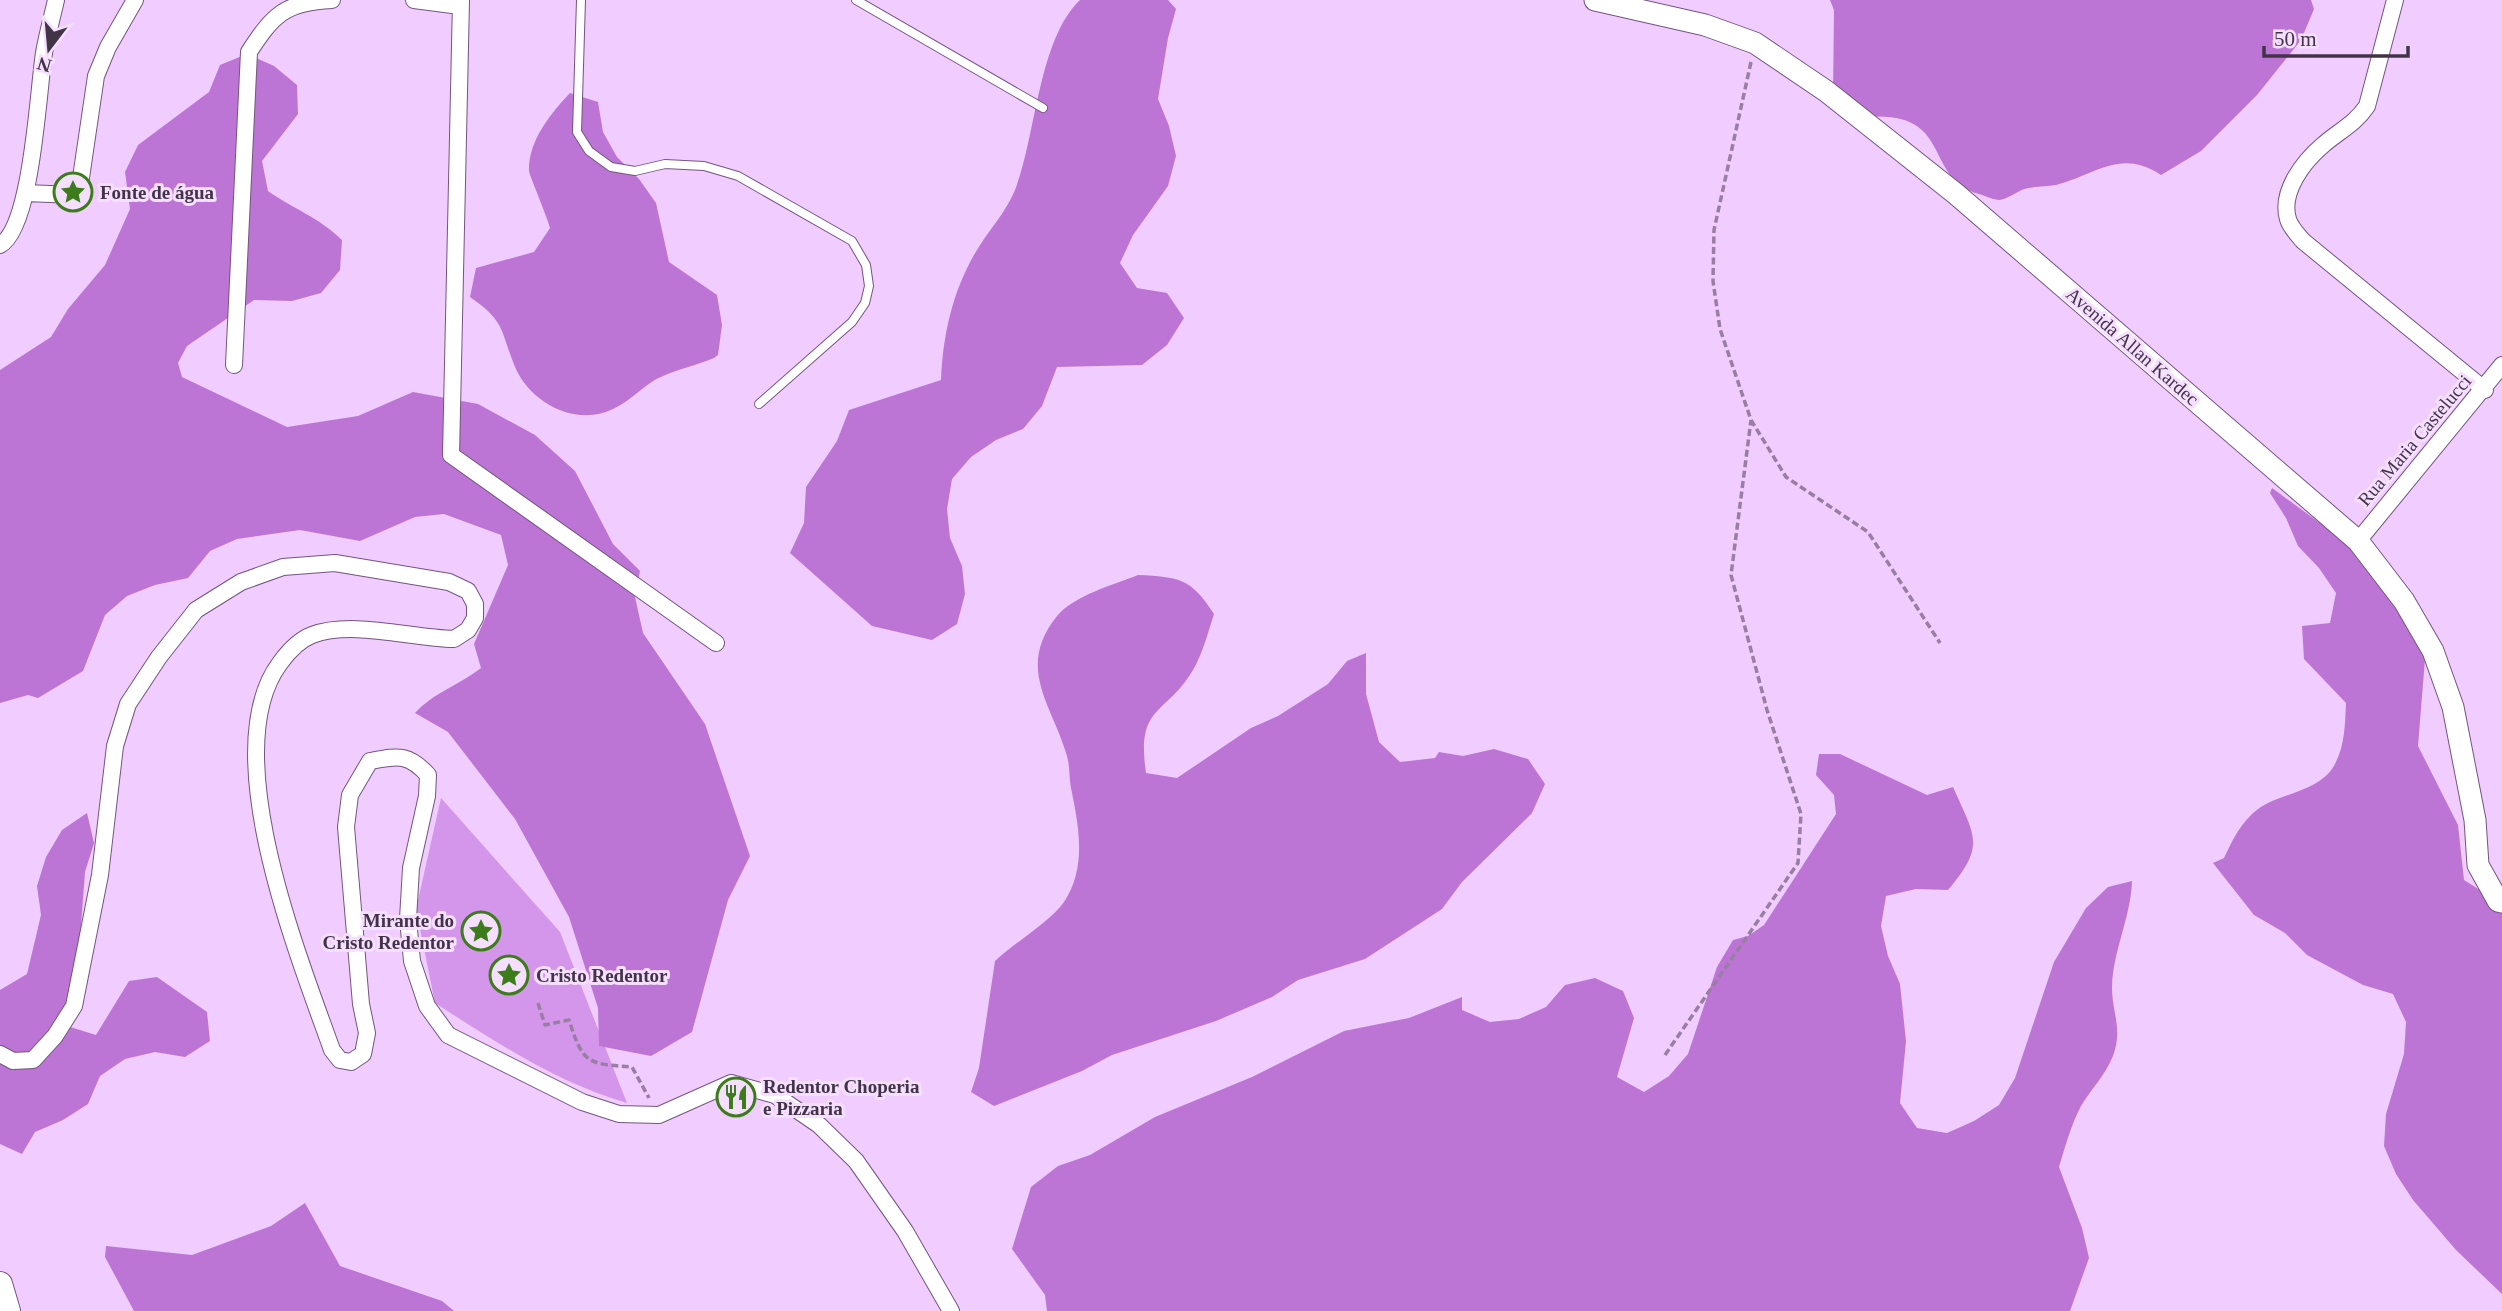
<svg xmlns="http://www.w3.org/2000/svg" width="2502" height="1311" viewBox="0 0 2502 1311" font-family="'Times New Roman',serif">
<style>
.green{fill:#d496ea}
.forest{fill:#bd75d5}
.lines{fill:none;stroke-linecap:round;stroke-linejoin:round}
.lane-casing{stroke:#755480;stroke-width:10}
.street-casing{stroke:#755480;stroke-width:18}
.secondary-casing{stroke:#755480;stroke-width:23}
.primary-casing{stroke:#755480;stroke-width:26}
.path{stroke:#987ea1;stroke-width:3.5;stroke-dasharray:7 3.5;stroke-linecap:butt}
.lane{stroke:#fff;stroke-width:8}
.street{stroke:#fff;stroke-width:16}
.secondary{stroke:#fff;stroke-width:21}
.primary{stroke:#fff;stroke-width:24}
.labels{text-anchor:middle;stroke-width:6;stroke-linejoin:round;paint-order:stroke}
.poi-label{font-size:19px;font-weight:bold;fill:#423347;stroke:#f6dffe;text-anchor:start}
.street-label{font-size:19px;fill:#423347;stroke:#f6dffe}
</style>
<rect width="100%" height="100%" fill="#f1ccff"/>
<path class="green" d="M 441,798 L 560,932 L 627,1103 C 557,1083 496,1042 435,1003 L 416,909 Z"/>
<path class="forest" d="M 1080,0 L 1168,0 L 1176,9 L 1168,38 L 1158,99 L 1169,126 L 1176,156 L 1168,186 L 1133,235 L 1120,263 L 1137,288 L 1167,293 L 1184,318 L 1167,345 L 1142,365 L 1057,367 L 1042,406 L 1023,429 L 996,440 L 971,457 L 952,479 L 947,509 L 950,538 L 962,566 L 965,594 L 957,624 L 932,640 L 872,626 L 790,553 L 804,523 L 806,487 L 837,441 L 849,410 L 941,380 C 943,330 955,281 984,239 C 996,222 1007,209 1015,190 C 1036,137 1038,40 1080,0 Z
M 1830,0 L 2311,0 L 2314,9 L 2301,40 L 2257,95 L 2201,151 L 2161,175 C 2120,148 2096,175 2056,185 C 2046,187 2034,186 2024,189 C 2017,192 2007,199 2000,200 C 1994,200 1985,196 1979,194 C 1919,176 1958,105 1855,118 L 1833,97 L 1834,10 Z
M 247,54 L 274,66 L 297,85 L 298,114 L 262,161 L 268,191 C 295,210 317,216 342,240 L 340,270 L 321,293 L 292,301 L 254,300 L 187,346 L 178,363 L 182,377 L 287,427 L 358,416 L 413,392 L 478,404 L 535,435 L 575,471 L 613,544 L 640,571 L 635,597 L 643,633 L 705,724 L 750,856 L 728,900 L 692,1032 L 651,1056 L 599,1046 L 598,1008 L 569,917 L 515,819 L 448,732 L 415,713 C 433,693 459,685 481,668 L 474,644 L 508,565 L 501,535 L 444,514 L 415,517 L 360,541 L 300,530 L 237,539 L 210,551 L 188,578 L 155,585 L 127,596 L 105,615 L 83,671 L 38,698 L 28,695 L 0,703 L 0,370 L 51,337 L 68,309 L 105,265 L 130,209 L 125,172 L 138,145 L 209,92 L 220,65 Z
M 570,93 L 598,102 L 603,132 L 617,157 L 639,179 L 656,203 L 669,262 L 717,295 L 722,325 L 718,355 L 714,358 C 697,365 679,369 663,376 C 645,383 631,401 613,409 C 577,427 531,404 515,367 C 500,330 506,322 470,297 L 476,268 L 534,252 L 550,228 C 547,216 530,177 529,171 C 528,141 551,113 570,93 Z
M 2272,488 L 2376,564 L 2418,621 L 2425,659 L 2418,746 L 2458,825 L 2464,880 L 2502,904 L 2502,1294 L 2456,1250 L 2413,1200 L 2396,1174 L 2384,1146 L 2386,1114 L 2404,1054 L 2406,1022 L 2393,994 L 2363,985 L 2307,955 L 2285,933 L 2254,915 L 2213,863 L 2224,858 C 2233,839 2241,822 2258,809 C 2282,792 2322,792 2336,762 C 2345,744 2345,723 2346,703 L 2304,659 L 2302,626 L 2330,623 L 2336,593 L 2319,568 L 2298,546 L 2286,518 L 2270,493 Z
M 1138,575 C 1179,577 1191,578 1214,614 C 1208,632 1203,653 1193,670 C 1166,716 1136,704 1146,773 L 1177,778 L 1251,728 L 1278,716 L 1328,684 L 1347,661 L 1366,653 L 1366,694 L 1379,742 L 1400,762 L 1435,758 L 1439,752 L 1463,756 L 1494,749 L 1528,759 L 1545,784 L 1532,813 L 1462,882 L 1442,909 L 1365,959 L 1298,980 L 1272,997 L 1216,1021 L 1112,1055 L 1082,1071 L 994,1106 L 971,1092 L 979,1068 L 995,961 C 1014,943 1050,922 1064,902 C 1087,867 1079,827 1071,788 C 1069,778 1070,766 1067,756 C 1053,706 1015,668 1057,616 C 1075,595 1113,585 1138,575 Z
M 1819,754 L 1840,754 L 1927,795 L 1953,787 C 1975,837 1986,845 1948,890 L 1916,889 L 1886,896 L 1881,926 L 1888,956 L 1900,984 L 1906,1041 L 1900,1103 L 1917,1128 L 1947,1133 L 1974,1121 L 1999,1105 L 2015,1078 L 2054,962 L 2086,908 L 2108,887 L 2132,881 C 2131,917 2113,950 2112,987 C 2112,1013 2123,1029 2113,1056 C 2104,1077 2092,1088 2081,1106 C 2071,1125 2065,1147 2059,1167 L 2082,1228 L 2089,1258 L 2070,1311 L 1047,1311 L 1045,1295 L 1012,1249 L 1031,1187 L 1058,1166 L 1090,1155 L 1155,1117 L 1252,1077 L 1344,1031 L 1409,1018 L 1462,997 L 1462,1010 L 1490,1022 L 1519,1019 L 1546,1007 L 1565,985 L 1595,978 L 1623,991 L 1634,1018 L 1617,1077 L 1644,1092 L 1669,1076 L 1688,1054 L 1717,967 L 1733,940 L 1748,936 L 1764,925 L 1836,814 L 1834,795 L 1816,775 Z
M 87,813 L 94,843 L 85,872 L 78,965 L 67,1026 L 96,1035 L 129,981 L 157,977 L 207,1012 L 210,1041 L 185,1057 L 155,1052 L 125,1059 L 100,1076 L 88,1104 L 63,1120 L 35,1132 L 22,1154 L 0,1144 L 0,990 L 27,974 L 41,915 L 37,886 L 46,857 L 62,830 Z
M 305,1203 L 340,1266 L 442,1301 L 454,1311 L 134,1311 L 105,1257 L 106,1246 L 192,1255 L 271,1226 Z"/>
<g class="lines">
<defs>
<path id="lane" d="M 581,0 L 577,132 L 589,151 L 611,167 L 635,171 L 665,164 L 704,166 L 738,176 L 852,241 L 866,265 L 869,286 L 865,303 L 852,322 L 759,404
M 856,0 L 1043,108"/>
<path id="street" d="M 414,0 L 460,6
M 461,0 L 451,455 L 716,643
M 2395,0 L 2367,106 C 2355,124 2339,131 2323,145 C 2303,162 2280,192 2288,219 C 2290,227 2298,235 2303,241 L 2485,390
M 26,193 L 74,195 L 79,191 L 96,76 L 108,47 L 135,0
M 0,245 C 32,228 38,91 44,53 C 47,35 52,18 56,0
M 234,365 L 249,52 C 273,15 285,2 332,0
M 2358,541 L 2502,365
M 0,1054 L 13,1061 L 33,1060 L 55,1036 L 74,1006 L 100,875 L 115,746 L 128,704 L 159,657 L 196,610 L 241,582 L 283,567 L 335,563 L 449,582 L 468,591 L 475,604 L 475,618 L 468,630 L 454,639 C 410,638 352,620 312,635 C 299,640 288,652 280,663 C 215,750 299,957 332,1050 L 340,1060 L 351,1062 L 363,1054 L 367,1033 L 361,1004 L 346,827 L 350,795 L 370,761 C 398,756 408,753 428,775 L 427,796 L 411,868 L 408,919 L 412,961 L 427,1006 L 448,1035 L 582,1102 L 619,1114 L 659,1115 L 731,1083 L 775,1095 L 819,1125 L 856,1161 L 905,1231 L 951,1311"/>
<path id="secondary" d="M 1595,0 L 1705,25 L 1755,43 L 1826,91 L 1956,194 L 2358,541 L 2404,601 L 2433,651 L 2453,707 L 2475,820 L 2478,865 L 2498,901 L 2502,902"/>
<path id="primary" d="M 0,1284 L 8,1311"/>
</defs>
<use href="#lane" class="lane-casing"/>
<use href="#street" class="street-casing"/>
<use href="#secondary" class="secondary-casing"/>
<use href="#primary" class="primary-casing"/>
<path class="path" d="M 1751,62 L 1714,230 L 1713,281 L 1720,329 L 1751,420 L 1786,477 L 1868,532 L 1940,643
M 538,1003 L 545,1025 L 569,1020 C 583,1063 586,1064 632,1067 L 649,1098
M 1665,1055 L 1798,863 L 1801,814 L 1767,710 L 1731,575 L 1751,420"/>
<use href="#lane" class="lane"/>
<use href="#street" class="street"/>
<use href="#secondary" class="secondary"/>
<use href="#primary" class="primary"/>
</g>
<defs>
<symbol id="sight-ring" viewBox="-11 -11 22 22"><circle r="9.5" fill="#f6dffe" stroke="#3d7c1a" stroke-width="1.5"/><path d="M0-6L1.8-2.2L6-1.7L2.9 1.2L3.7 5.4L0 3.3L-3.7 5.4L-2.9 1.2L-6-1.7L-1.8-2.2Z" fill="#3d7c1a"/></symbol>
<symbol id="restaurant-ring" viewBox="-11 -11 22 22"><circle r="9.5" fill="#f6dffe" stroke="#3d7c1a" stroke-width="1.5"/><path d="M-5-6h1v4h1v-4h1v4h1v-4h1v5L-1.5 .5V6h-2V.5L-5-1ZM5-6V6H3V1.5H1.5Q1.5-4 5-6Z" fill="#3d7c1a"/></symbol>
</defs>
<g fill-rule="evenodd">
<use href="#sight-ring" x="51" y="170" width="44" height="44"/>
<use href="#sight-ring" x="459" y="909" width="44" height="44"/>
<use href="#sight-ring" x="487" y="953" width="44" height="44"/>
<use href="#restaurant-ring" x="714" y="1075" width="44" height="44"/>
</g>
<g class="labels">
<g class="poi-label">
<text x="100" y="199">Fonte de água</text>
<text x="454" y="927" text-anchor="end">Mirante do<tspan x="454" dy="22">Cristo Redentor</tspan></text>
<text x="536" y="982">Cristo Redentor</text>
<text x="763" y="1093">Redentor Choperia<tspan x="763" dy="22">e Pizzaria</tspan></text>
</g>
<g class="street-label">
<text transform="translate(2133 346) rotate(41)" y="7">Avenida Allan Kardec</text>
<text transform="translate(2414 440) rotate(-50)" y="7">Rua Maria Castelucci</text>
</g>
</g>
<g transform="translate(49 49) rotate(196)" stroke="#f6dffe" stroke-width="5" paint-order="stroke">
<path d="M0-5L12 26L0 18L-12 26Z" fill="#423347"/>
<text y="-10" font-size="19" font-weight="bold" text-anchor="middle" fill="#423347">N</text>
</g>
<path d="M2264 46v10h144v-10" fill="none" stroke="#423347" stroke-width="3.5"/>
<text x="2274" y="46" font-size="21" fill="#423347" stroke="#f6dffe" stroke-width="5" paint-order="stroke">50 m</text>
</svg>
